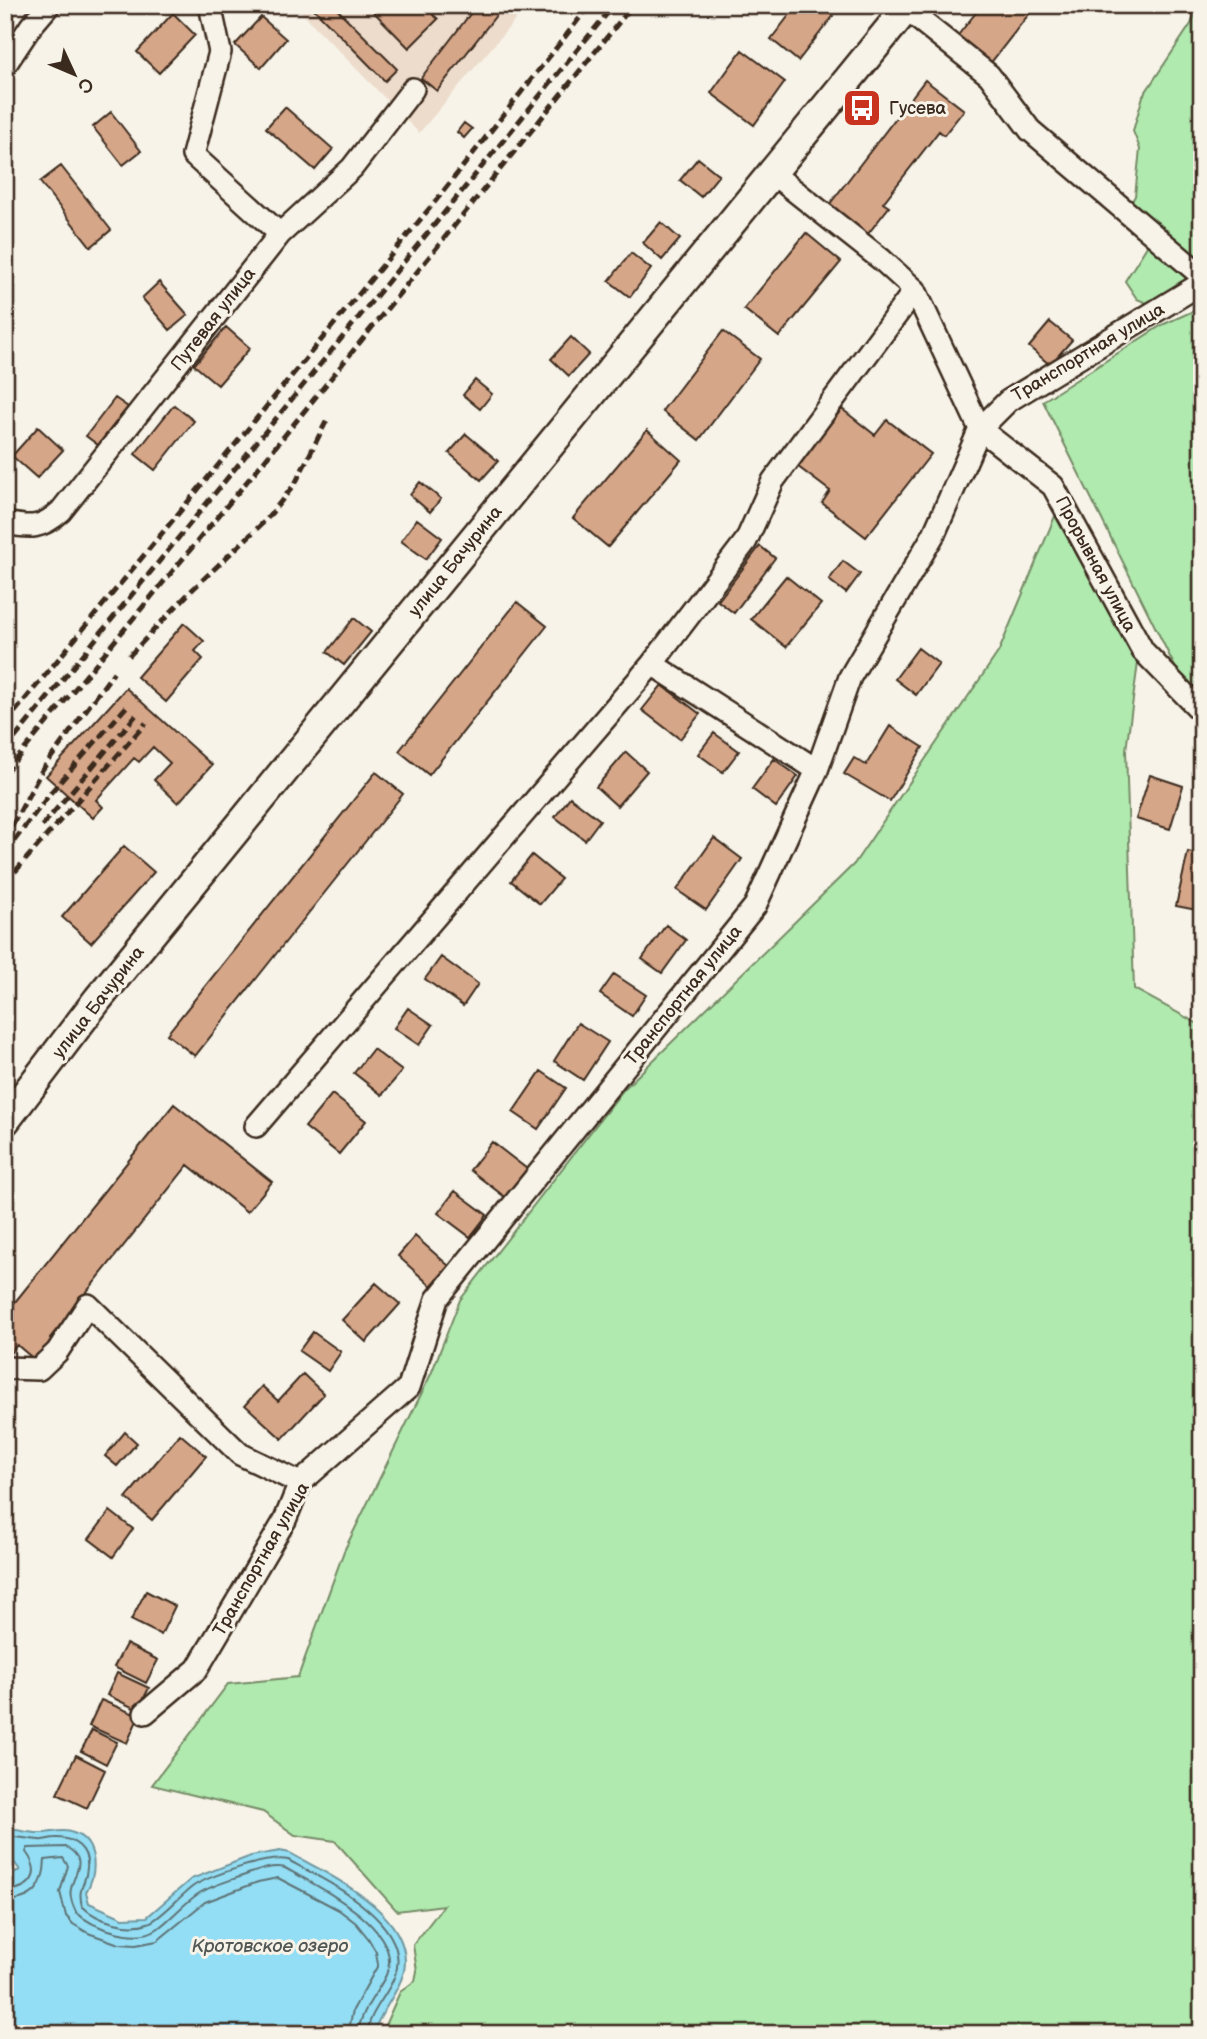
<svg xmlns="http://www.w3.org/2000/svg" width="1207" height="2039" viewBox="0 0 1207 2039" font-family="'Balsamiq Sans',sans-serif">
<style>
.built{fill:#eddccc}
.green{fill:#b0eaaf;stroke:#768a66;stroke-width:2}
.water{fill:#93def4;stroke:#70969e;stroke-width:2}
.lines{fill:none;stroke-linecap:round;stroke-linejoin:round}
.shore{stroke:#5e7274;stroke-width:2}
.building{fill:#d6a689;stroke:#3b2a1e;stroke-width:2}
.street-casing{stroke:#3b2a1e;stroke-width:26}
.secondary-casing{stroke:#3b2a1e;stroke-width:33}
.street{stroke:#f7f3e8;stroke-width:21}
.secondary{stroke:#f7f3e8;stroke-width:28}
.rail{stroke:#3b2a1e;stroke-width:5;stroke-dasharray:10 5;stroke-linecap:butt}
.labels{text-anchor:middle;stroke-width:6;stroke-linejoin:round;paint-order:stroke}
.poi-label{font-size:18px;fill:#3b2a1e;stroke:#f7f3e8;text-anchor:start}
.street-label{font-size:18px;fill:#3b2a1e;stroke:#f7f3e8}
.water-label{font-size:19px;font-style:italic;fill:#515754;stroke:#f7f3e8}
</style>
<rect width="100%" height="100%" fill="#f7f3e8"/>
<filter id="ink" filterUnits="userSpaceOnUse"><feTurbulence type="fractalNoise" baseFrequency=".0143" numOctaves="2"/><feDisplacementMap in="SourceGraphic" scale="14" xChannelSelector="R" yChannelSelector="G"/><feConvolveMatrix kernelMatrix="1 2 1 2 8 2 1 2 1" color-interpolation-filters="sRGB"/></filter>
<g filter="url(#ink)">
<path class="built" d="M 294,5 L 528,5 L 419,133 Z"/>
<path class="green" d="M 1199,5 L 1202,5 L 1202,265 L 1129,206 L 1135,196 L 1140,149 L 1133,131 L 1143,96 L 1191,24 Z
M 1149,243 L 1195,278 L 1149,304 L 1137,299 L 1125,281 Z
M 1202,307 L 1202,691 L 1181,679 L 1043,401 L 1162,325 Z
M 1055,516 L 1138,663 L 1126,750 L 1134,989 L 1202,1026 L 1202,2034 L 381,2034 L 400,1992 L 415,1981 L 417,1971 L 413,1945 L 444,1905 L 397,1911 L 335,1841 L 295,1835 L 263,1812 L 152,1785 L 228,1684 L 298,1677 L 344,1551 L 431,1374 L 460,1300 L 624,1089 L 854,864 L 999,651 Z"/>
<path class="water" d="M 9,1829 C 20,1830 32,1834 42,1833 C 51,1833 61,1829 70,1832 C 98,1839 98,1872 86,1892 L 89,1903 L 123,1918 L 147,1917 L 191,1879 L 251,1856 L 280,1851 L 290,1853 C 329,1875 415,1914 404,1971 C 399,1993 380,2011 373,2034 L 5,2034 L 5,1876 L 20,1870 L 5,1851 L 5,1831 Z"/>
<g class="lines">
<path class="shore" d="M 5,1837 C 17,1836 27,1839 39,1840 C 44,1841 50,1838 55,1838 C 74,1837 89,1849 87,1868 C 86,1886 77,1886 82,1906 C 97,1921 128,1930 148,1923 C 161,1919 181,1894 195,1885 C 213,1875 269,1855 288,1860 C 323,1879 414,1922 395,1975 C 388,1996 369,2011 367,2034
M 5,1891 C 31,1889 43,1875 26,1852 L 28,1848 L 66,1847 C 89,1860 74,1872 71,1889 C 69,1897 73,1906 76,1912 C 92,1928 136,1943 157,1929 C 171,1919 183,1904 198,1894 C 212,1885 232,1880 248,1874 C 259,1870 273,1865 285,1868 C 314,1884 407,1929 386,1975 C 377,1994 360,2011 358,2034
M 5,1901 C 34,1900 44,1887 45,1860 L 63,1858 L 68,1866 L 60,1892 L 66,1916 L 73,1924 L 88,1933 L 119,1944 L 136,1945 L 157,1941 L 205,1902 L 258,1882 L 278,1878 L 339,1910 L 356,1923 L 368,1938 L 376,1952 L 378,1965 L 353,2010 L 348,2034"/>
</g>
<path class="building" d="M 310,5 L 333,5 L 397,69 L 385,81 Z
M 367,5 L 423,5 L 438,19 L 409,48 Z
M 477,5 L 504,5 L 437,91 L 421,78 Z
M 797,5 L 819,5 L 833,16 L 798,61 L 771,39 Z
M 982,5 L 1036,5 L 989,65 L 955,39 Z
M 173,13 L 195,35 L 159,73 L 137,52 Z
M 261,17 L 286,39 L 261,68 L 235,45 Z
M 742,50 L 785,82 L 754,125 L 711,93 Z
M 925,80 L 964,110 L 944,135 L 939,131 L 883,203 L 889,207 L 867,235 L 829,205 Z
M 285,107 L 333,149 L 315,170 L 266,128 Z
M 111,112 L 141,151 L 123,165 L 93,127 Z
M 464,123 L 472,129 L 464,138 L 457,132 Z
M 698,158 L 719,175 L 701,197 L 680,180 Z
M 61,166 L 111,230 L 91,247 L 40,182 Z
M 661,222 L 680,239 L 662,260 L 643,243 Z
M 806,233 L 841,262 L 779,337 L 744,309 Z
M 631,253 L 651,269 L 630,297 L 609,281 Z
M 159,282 L 188,315 L 170,330 L 142,298 Z
M 1050,322 L 1072,340 L 1050,365 L 1029,347 Z
M 226,327 L 250,348 L 218,385 L 194,365 Z
M 723,331 L 760,359 L 699,440 L 662,411 Z
M 571,337 L 589,354 L 569,376 L 551,359 Z
M 475,380 L 492,394 L 480,409 L 463,395 Z
M 115,398 L 128,407 L 98,445 L 86,436 Z
M 174,405 L 194,421 L 155,470 L 135,454 Z
M 842,409 L 875,435 L 887,420 L 931,454 L 866,537 L 822,503 L 830,491 L 797,466 Z
M 38,427 L 63,450 L 37,478 L 12,456 Z
M 647,430 L 681,460 L 608,547 L 573,518 Z
M 466,434 L 498,461 L 481,480 L 449,453 Z
M 420,482 L 441,499 L 430,512 L 410,495 Z
M 417,519 L 442,538 L 426,559 L 401,541 Z
M 760,546 L 775,558 L 734,613 L 718,601 Z
M 843,561 L 860,574 L 846,593 L 829,580 Z
M 786,576 L 821,604 L 786,647 L 751,619 Z
M 517,602 L 547,626 L 429,775 L 399,751 Z
M 354,618 L 371,632 L 344,665 L 327,652 Z
M 184,623 L 204,641 L 195,651 L 203,659 L 166,702 L 137,677 Z
M 918,648 L 939,664 L 916,695 L 895,679 Z
M 662,685 L 700,714 L 680,739 L 642,710 Z
M 126,688 L 212,765 L 178,803 L 154,780 L 170,763 L 153,747 L 139,762 L 134,758 L 96,800 L 103,807 L 93,818 L 46,776 Z
M 890,726 L 923,747 L 890,801 L 844,774 L 854,758 L 866,765 Z
M 714,733 L 739,751 L 723,772 L 698,754 Z
M 626,752 L 647,771 L 617,806 L 596,787 Z
M 774,759 L 798,776 L 776,807 L 752,789 Z
M 376,772 L 403,794 L 195,1056 L 167,1034 Z
M 1150,775 L 1183,786 L 1170,829 L 1136,819 Z
M 570,797 L 600,820 L 585,840 L 555,817 Z
M 714,838 L 742,859 L 706,910 L 677,890 Z
M 124,846 L 154,872 L 91,943 L 62,917 Z
M 1188,852 L 1202,855 L 1202,911 L 1176,906 Z
M 532,855 L 561,879 L 540,904 L 511,881 Z
M 666,925 L 686,940 L 662,973 L 642,959 Z
M 441,957 L 478,984 L 463,1006 L 425,979 Z
M 614,974 L 646,995 L 632,1016 L 600,994 Z
M 408,1008 L 433,1025 L 419,1045 L 394,1028 Z
M 578,1023 L 608,1042 L 583,1080 L 554,1061 Z
M 373,1049 L 402,1071 L 382,1095 L 354,1073 Z
M 541,1071 L 566,1088 L 538,1129 L 513,1112 Z
M 332,1094 L 366,1121 L 339,1154 L 305,1127 Z
M 174,1104 L 272,1182 L 247,1212 L 188,1165 L 50,1338 L 52,1340 L 36,1361 L 17,1345 L 5,1359 L 5,1294 L 15,1302 Z
M 492,1142 L 527,1169 L 505,1197 L 470,1170 Z
M 455,1191 L 487,1215 L 470,1237 L 438,1213 Z
M 415,1236 L 449,1266 L 431,1286 L 398,1256 Z
M 376,1283 L 400,1304 L 366,1342 L 342,1320 Z
M 313,1332 L 341,1352 L 328,1371 L 299,1351 Z
M 303,1374 L 324,1394 L 282,1439 L 245,1405 L 262,1386 L 278,1401 Z
M 125,1432 L 137,1443 L 117,1466 L 105,1456 Z
M 180,1434 L 206,1456 L 152,1520 L 126,1498 Z
M 110,1511 L 133,1529 L 113,1557 L 89,1539 Z
M 146,1591 L 175,1606 L 161,1635 L 131,1620 Z
M 126,1644 L 158,1660 L 146,1683 L 114,1667 Z
M 117,1673 L 149,1688 L 138,1710 L 107,1695 Z
M 101,1700 L 139,1716 L 127,1743 L 89,1726 Z
M 92,1730 L 117,1742 L 106,1764 L 81,1751 Z
M 76,1755 L 105,1770 L 87,1808 L 57,1794 Z"/>
<g class="lines">
<defs>
<path id="street" d="M 210,5 L 220,52 L 193,155 L 280,234
M 906,9 L 989,75 L 1030,130 L 1202,276
M 5,65 L 31,26 L 49,5
M 772,173 L 882,260 L 915,290 L 980,429 L 1053,486 L 1143,651 L 1202,712
M 5,523 C 31,528 41,529 61,511 L 280,234 L 352,168 L 413,89
M 652,664 L 817,770
M 256,1126 L 652,664 L 746,541 L 773,481 L 915,290
M 5,1368 L 39,1369 L 57,1352 L 88,1305 L 240,1454 L 300,1483
M 145,1713 L 197,1669 L 285,1520 L 300,1483 L 409,1387 L 437,1299 L 755,906 L 817,770 L 850,677 L 934,534 L 980,429 L 1008,401 L 1202,283"/>
<path id="secondary" d="M 5,1121 L 98,999 L 909,5"/>
</defs>
<use href="#street" class="street-casing"/>
<use href="#secondary" class="secondary-casing"/>
<use href="#street" class="street"/>
<use href="#secondary" class="secondary"/>
<path class="rail" d="M 129,656 L 192,590 L 266,520 L 295,484 L 327,420
M 5,724 L 438,198 L 590,5
M 5,750 L 614,5
M 5,773 L 259,467 L 633,5
M 42,826 L 137,714
M 5,839 L 42,770 L 114,672
M 5,853 L 52,791 L 128,705
M 5,883 L 146,723"/>
</g>
</g>
<defs>
<symbol id="bus-square" viewBox="-11 -11 22 22"><rect x="-9" y="-9" width="18" height="18" rx="4" fill="#c8321e" stroke="#f7f3e8"/><path d="M-5-6H5V4H4V6H2V4H-2V6H-4V4H-5ZM-3.5-4V0h7V-4ZM-3.5 1.2v1.5H-2V1.2ZM2 1.2v1.5H3.5V1.2Z" fill="#fff"/></symbol>
</defs>
<g fill-rule="evenodd">
<use href="#bus-square" x="840" y="86" width="44" height="44"/>
</g>
<g class="labels">
<g class="poi-label">
<text x="889" y="114">Гусева</text>
</g>
<g class="street-label">
<text transform="translate(213 319) rotate(-52)" y="6">Путевая улица</text>
<text transform="translate(1088 352) rotate(-31)" y="6">Транспортная улица</text>
<text transform="translate(455 561) rotate(-51)" y="6">улица Бачурина</text>
<text transform="translate(1096 564) rotate(62)" y="6">Прорывная улица</text>
<text transform="translate(683 995) rotate(-51)" y="6">Транспортная улица</text>
<text transform="translate(98 1002) rotate(-52)" y="6">улица Бачурина</text>
<text transform="translate(261 1559) rotate(-60)" y="6">Транспортная улица</text>
</g>
<g class="water-label">
<text x="270" y="1952">Кротовское озеро</text>
</g>
</g>
<rect width="1207" height="2039" fill="none" stroke="#f7f3e8" stroke-width="28"/>
<rect x="14" y="14" width="1179" height="2011" fill="none" stroke="#3b2a1e" stroke-width="2.5" filter="url(#ink)"/>
<g transform="translate(74 74) rotate(134)" stroke="#f7f3e8" stroke-width="5" paint-order="stroke">
<path d="M0-5L12 26L0 18L-12 26Z" fill="#3b2a1e"/>
<text y="-10" font-size="19" font-weight="bold" text-anchor="middle" fill="#3b2a1e">С</text>
</g>
</svg>
